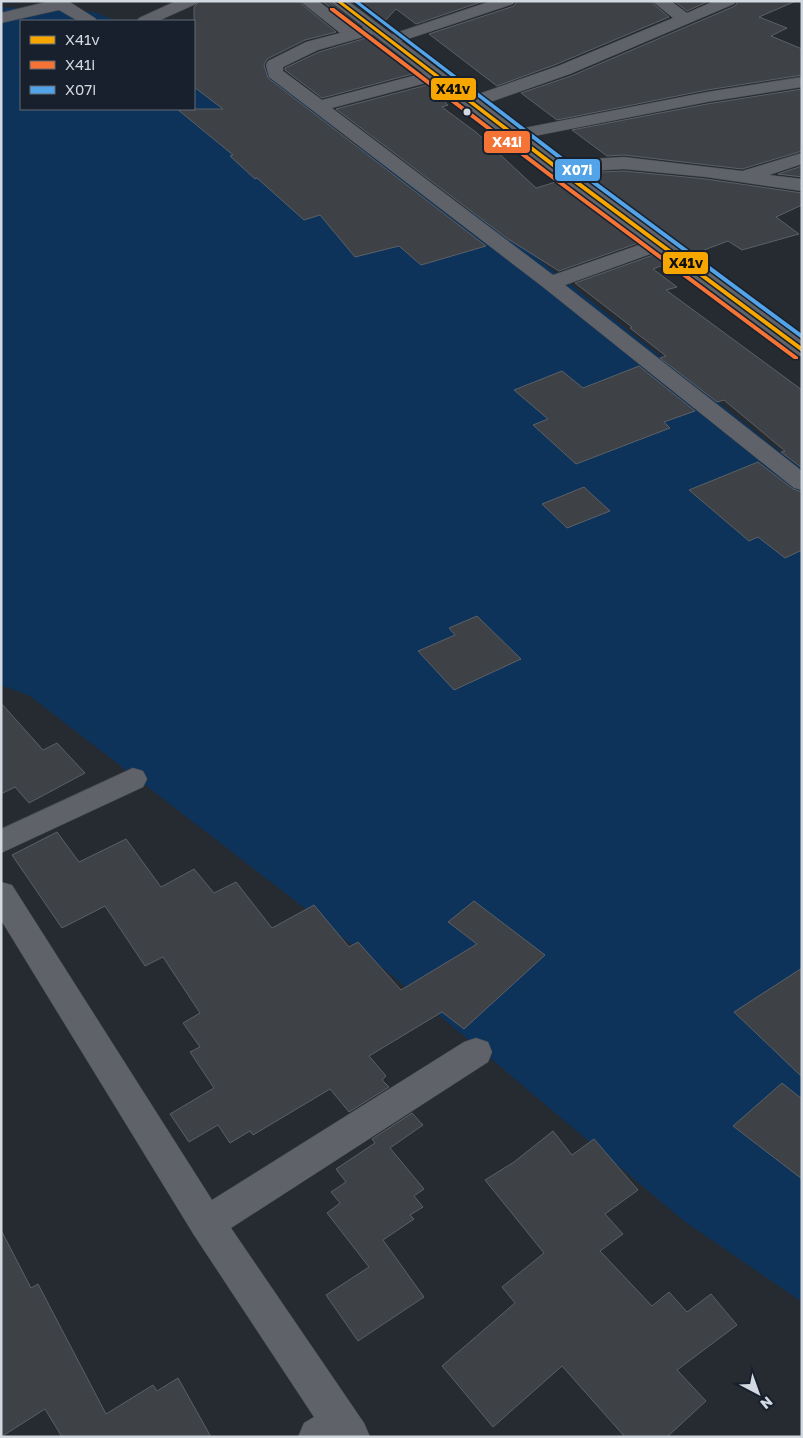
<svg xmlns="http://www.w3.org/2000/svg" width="803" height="1438" viewBox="0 0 803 1438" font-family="'Golos Text',sans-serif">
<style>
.green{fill:#0e335b}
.building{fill:#3e4247;stroke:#5b6066}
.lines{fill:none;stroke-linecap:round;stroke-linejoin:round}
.minor-casing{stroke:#42474c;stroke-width:1}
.tertiary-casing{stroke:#42474c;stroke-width:1}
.minor{fill:#5f6369;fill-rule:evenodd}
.tertiary{fill:#5f6369;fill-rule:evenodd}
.bus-1-casing{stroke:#17202c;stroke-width:3}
.bus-2-casing{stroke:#17202c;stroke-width:3}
.bus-3-casing{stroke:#17202c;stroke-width:3}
.bus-1{fill:#f7a600;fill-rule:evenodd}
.bus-2{fill:#f57335;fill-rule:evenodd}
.bus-3{fill:#53a3e8;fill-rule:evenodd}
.bus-dot{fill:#d3d9e1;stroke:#17202c;stroke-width:2}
.line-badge{stroke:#17202c;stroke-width:2}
.badge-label{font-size:14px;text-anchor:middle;font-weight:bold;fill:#fff}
.pale-badge-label{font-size:14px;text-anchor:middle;font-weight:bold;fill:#111}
</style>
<rect width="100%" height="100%" fill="#252b31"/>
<path class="green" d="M 1,7 L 94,12 L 117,21 L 21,21 L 21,109 L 194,109 L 194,46 L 260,63 L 352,143 L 502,230 L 802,469 L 802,1302 L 684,1221 L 390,974 L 30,696 L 1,685 Z"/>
<path class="building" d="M 200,1 L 298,1 L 336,32 L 305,40 L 267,59 L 264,65 L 268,78 L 486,246 L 421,265 L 399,246 L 355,257 L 320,215 L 304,220 L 257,178 L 255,179 L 230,156 L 233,155 L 177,109 L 223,109 L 194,87 L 194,7 Z
M 322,1 L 328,1 L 359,26 L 356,27 Z
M 351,1 L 484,1 L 416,24 L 396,9 L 382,24 Z
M 517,1 L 650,1 L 669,17 L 557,64 L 497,86 L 429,34 L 514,6 Z
M 674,1 L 709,1 L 687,11 Z
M 738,1 L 796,1 L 759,17 L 787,28 L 771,36 L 802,49 L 802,75 L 707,90 L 557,120 L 521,93 L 571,76 L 735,6 Z
M 373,36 L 398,56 L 416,73 L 322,98 L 285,70 L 285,68 L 319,52 Z
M 427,85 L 448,105 L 442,107 L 477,133 L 536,188 L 559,181 L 641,242 L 559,271 L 508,239 L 336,109 Z
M 802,89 L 802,151 L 742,169 L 624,155 L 607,156 L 572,130 L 707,104 Z
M 802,166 L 802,177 L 778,174 Z
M 624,171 L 706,179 L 802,193 L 802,205 L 776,217 L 799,234 L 742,250 L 728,241 L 691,255 L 580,173 Z
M 656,254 L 669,263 L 653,269 L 677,287 L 666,290 L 802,390 L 802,468 L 781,452 L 785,451 L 724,400 L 717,402 L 660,358 L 666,356 L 630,328 L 632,327 L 575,283 Z
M 639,366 L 695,411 L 664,422 L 670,428 L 576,464 L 533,425 L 548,419 L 514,390 L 562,371 L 583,388 Z
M 758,462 L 793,489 L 802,492 L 802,550 L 785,558 L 758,537 L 749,541 L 689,490 Z
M 584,487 L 610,511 L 567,528 L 542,504 Z
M 477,616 L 521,659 L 454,690 L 418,651 L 455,635 L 449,628 Z
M 1,703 L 43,750 L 57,743 L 85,773 L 29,803 L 15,787 L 1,794 Z
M 57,832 L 79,862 L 126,839 L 161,887 L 194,869 L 214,893 L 236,882 L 272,928 L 314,905 L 349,947 L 358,942 L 401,990 L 477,944 L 448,922 L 474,901 L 545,955 L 464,1029 L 442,1012 L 369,1056 L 386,1076 L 382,1080 L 389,1087 L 349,1112 L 330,1089 L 253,1135 L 250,1131 L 230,1143 L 218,1125 L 189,1142 L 170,1114 L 214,1088 L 190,1052 L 200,1047 L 183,1023 L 200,1013 L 163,957 L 145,966 L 105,906 L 62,928 L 12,855 Z
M 802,968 L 802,1077 L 734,1012 Z
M 782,1083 L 802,1099 L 802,1179 L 733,1126 Z
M 412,1113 L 423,1125 L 390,1148 L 424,1189 L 414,1196 L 423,1207 L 410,1215 L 414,1219 L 383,1240 L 424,1297 L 358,1341 L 326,1295 L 369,1267 L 327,1213 L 340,1203 L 331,1192 L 346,1182 L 336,1169 L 375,1143 L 372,1139 Z
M 553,1131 L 572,1155 L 594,1139 L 638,1190 L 605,1214 L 623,1234 L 600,1251 L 652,1306 L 669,1292 L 687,1312 L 711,1294 L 737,1325 L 677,1370 L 706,1401 L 667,1437 L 625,1437 L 562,1366 L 493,1427 L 442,1366 L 515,1303 L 502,1287 L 544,1253 L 485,1180 L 514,1162 Z
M 1,1230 L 31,1288 L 38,1284 L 106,1414 L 153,1385 L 157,1391 L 178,1378 L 211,1437 L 62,1437 L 45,1409 L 1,1437 Z"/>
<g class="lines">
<defs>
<path id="minor" d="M 50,1 L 68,1 L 95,18 L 97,21 L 78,21 L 59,10 L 1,23 L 1,13 Z
M 176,1 L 198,1 L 196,4 L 158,21 L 137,21 L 139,18 Z
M 300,1 L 318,1 L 356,29 L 375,24 L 381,26 L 383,29 L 381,32 L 318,50 L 283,67 L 283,71 L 322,100 L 435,70 L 441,71 L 443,75 L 441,79 L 332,108 L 553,275 L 653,240 L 660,238 L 667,240 L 670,244 L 667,248 L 565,285 L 802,471 L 802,490 L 794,488 L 543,287 L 269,77 L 266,65 L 268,61 L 306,42 L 340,33 Z
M 491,1 L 515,1 L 513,4 L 396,43 L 384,43 L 382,40 L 384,37 Z
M 652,1 L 671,1 L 687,13 L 714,1 L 736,1 L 734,4 L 570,74 L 479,106 L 473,107 L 467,106 L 464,102 L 467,98 L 558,66 L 673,18 Z
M 802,77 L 802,87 L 707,102 L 514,140 L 508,139 L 505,135 L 508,131 L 514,130 L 707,92 Z
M 802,153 L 802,164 L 769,175 L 802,179 L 802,191 L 706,177 L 624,169 L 556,173 L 549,171 L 547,167 L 549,163 L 556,161 L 624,157 L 742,171 Z
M 133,768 L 143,771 L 147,779 L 143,787 L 1,853 L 1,829 Z
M 1,882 L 12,885 L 212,1200 L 464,1042 L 476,1038 L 488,1042 L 492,1052 L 488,1062 L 231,1228 L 364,1423 L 370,1437 L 298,1437 L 304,1423 L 314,1417 L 194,1235 L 1,920 Z"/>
<path id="tertiary" d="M 330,1 L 348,1 L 563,163 L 802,340 L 802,356 L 794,355 L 549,171 Z"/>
</defs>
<use href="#minor" class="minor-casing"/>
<use href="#tertiary" class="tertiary-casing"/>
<use href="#minor" class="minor"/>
<use href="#tertiary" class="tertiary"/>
<defs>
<path id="bus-1" d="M 336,1 L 341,1 L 558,166 L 802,347 L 802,352 L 554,168 Z"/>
<path id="bus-2" d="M 330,8 L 334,8 L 552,174 L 798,357 L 798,359 L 794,359 L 548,176 L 330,10 Z"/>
<path id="bus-3" d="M 353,1 L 358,1 L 564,158 L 802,334 L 802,339 L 560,160 Z"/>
</defs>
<use href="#bus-1" class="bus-1-casing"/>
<use href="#bus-2" class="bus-2-casing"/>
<use href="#bus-3" class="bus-3-casing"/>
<use href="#bus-1" class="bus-1"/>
<use href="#bus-2" class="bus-2"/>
<use href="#bus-3" class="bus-3"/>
</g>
<circle class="bus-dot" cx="467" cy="112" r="4.5"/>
<g class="line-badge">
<rect x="430" y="77" width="47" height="24" rx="5" fill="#f7a600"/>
<rect x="483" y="130" width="48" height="24" rx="5" fill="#f57335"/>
<rect x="554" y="158" width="47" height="24" rx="5" fill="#53a3e8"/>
<rect x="662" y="251" width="47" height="24" rx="5" fill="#f7a600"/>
</g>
<g class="badge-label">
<text x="507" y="147">X41i</text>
<text x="577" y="175">X07i</text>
</g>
<g class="pale-badge-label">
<text x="453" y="94">X41v</text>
<text x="686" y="268">X41v</text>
</g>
<rect width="803" height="1438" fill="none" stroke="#d3d9e1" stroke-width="5"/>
<rect x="20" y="20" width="175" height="90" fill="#17202c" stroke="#626a74"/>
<rect x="30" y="36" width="25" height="8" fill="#f7a600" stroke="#626a74"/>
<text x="65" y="45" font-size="15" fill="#d3d9e1">X41v</text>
<rect x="30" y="61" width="25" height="8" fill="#f57335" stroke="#626a74"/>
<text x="65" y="70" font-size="15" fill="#d3d9e1">X41i</text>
<rect x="30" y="86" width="25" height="8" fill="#53a3e8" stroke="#626a74"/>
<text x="65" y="95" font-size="15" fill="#d3d9e1">X07i</text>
<g transform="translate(758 1393) rotate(139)" stroke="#17202c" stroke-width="4" paint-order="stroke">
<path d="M0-4L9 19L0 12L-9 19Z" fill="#d3d9e1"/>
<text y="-8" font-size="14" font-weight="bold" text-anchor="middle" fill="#d3d9e1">N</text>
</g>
</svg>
